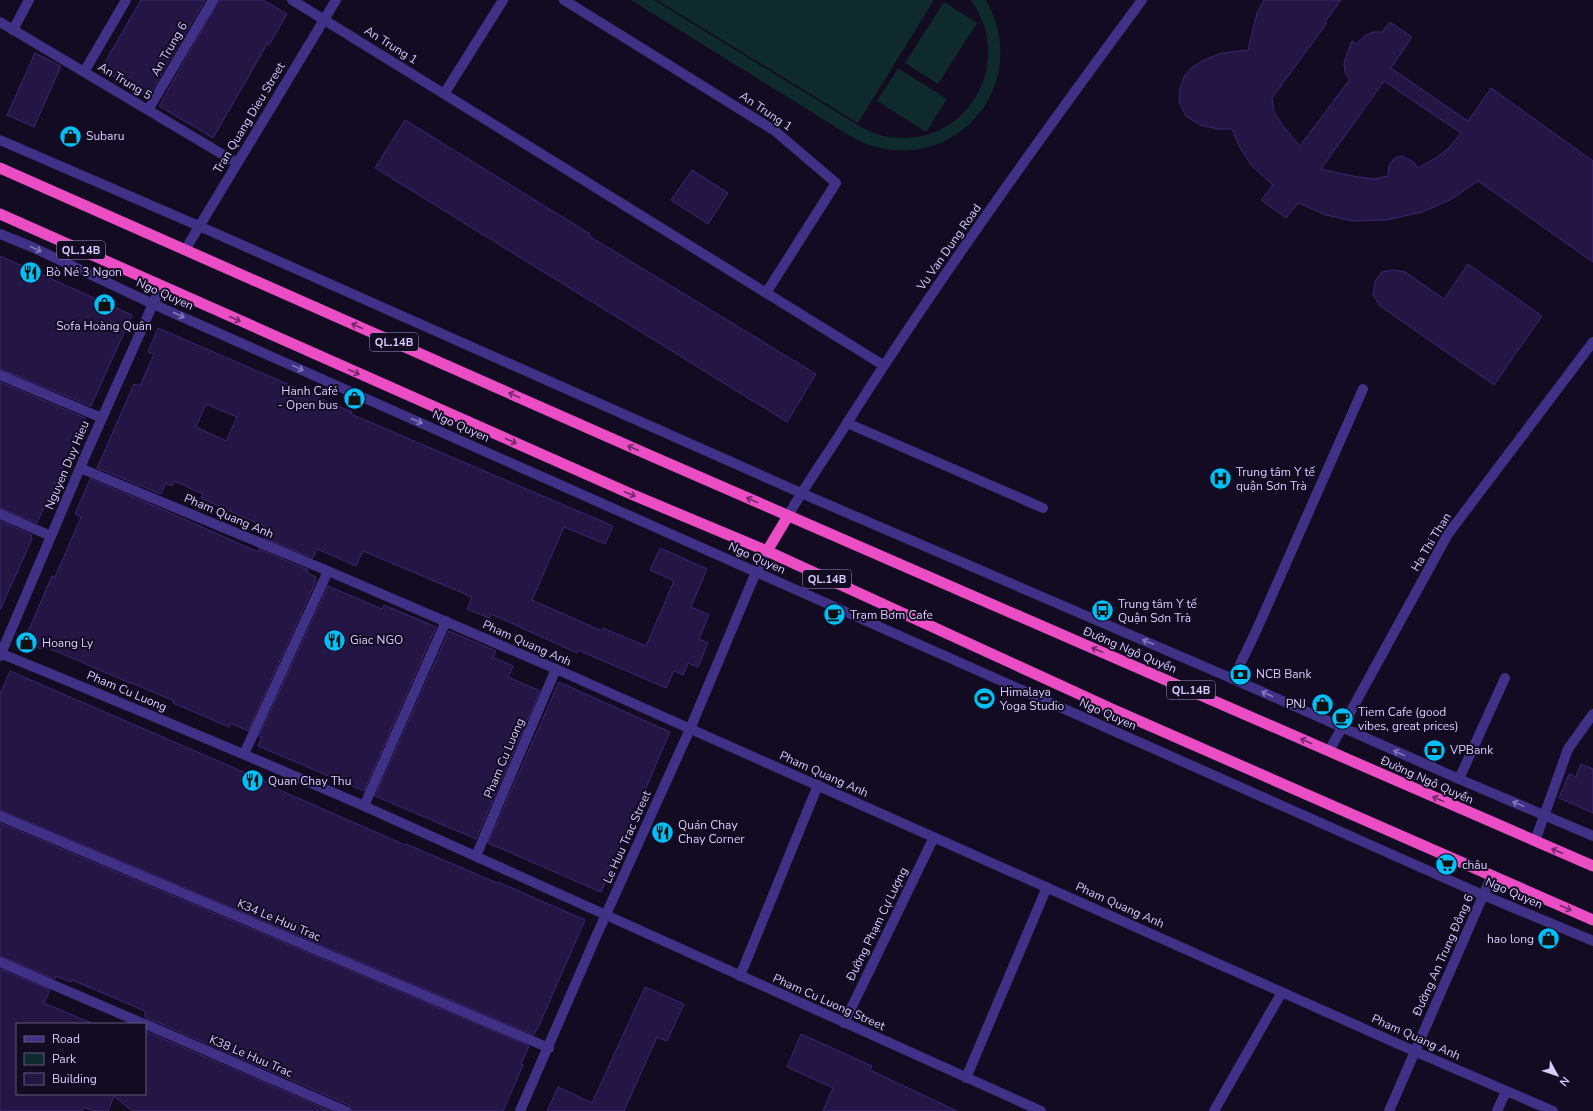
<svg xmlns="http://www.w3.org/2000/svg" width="1593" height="1111" viewBox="0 0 1593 1111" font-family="'Nunito Sans',sans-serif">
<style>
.green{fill:#0e2a2d}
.building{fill:#251545;stroke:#3e2573;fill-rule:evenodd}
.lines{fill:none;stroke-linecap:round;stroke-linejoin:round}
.service{stroke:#3f3286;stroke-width:10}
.minor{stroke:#3f3286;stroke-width:10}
.tertiary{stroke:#3f3286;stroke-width:10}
.trunk{stroke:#ea4dc4;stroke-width:11}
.oneway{stroke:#8477bc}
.oneway2{stroke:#73296b}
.labels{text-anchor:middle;stroke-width:4;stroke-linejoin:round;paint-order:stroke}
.shield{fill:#120b22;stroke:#9d92bd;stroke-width:1}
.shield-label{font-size:11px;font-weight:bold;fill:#d9ccff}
.street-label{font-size:12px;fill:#d9ccff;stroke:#120b22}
.poi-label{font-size:12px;fill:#d9ccff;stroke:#120b22;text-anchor:start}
</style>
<rect width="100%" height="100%" fill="#120b22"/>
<path class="green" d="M 631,0 L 654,0 L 861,127 C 870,131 879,136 889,137 C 967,148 1016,63 971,0 L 986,0 C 1036,89 947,184 855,139 Z
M 657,0 L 934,0 L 858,123 Z
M 944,2 L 977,23 L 938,84 L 905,63 Z
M 898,68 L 947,99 L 926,132 L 877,101 Z"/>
<path class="building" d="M 141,0 L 205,0 L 148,97 L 101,69 Z
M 219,0 L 263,0 L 287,14 L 269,45 L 267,44 L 213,138 L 159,106 Z
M 1264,0 L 1341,0 L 1325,22 L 1327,23 L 1272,98 L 1274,112 L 1286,130 L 1300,146 L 1350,79 L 1345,73 L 1344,63 L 1352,41 L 1356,44 L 1365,36 L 1373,32 L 1382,32 L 1390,22 L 1412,37 L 1391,68 L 1468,121 L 1491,88 L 1593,161 L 1593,262 L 1478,181 L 1450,200 L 1422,212 L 1386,220 L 1353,221 L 1326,215 L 1298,203 L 1286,218 L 1261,200 L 1273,185 L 1251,165 L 1239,146 L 1232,129 L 1218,129 L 1200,125 L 1186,116 L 1179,102 L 1180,88 L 1184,77 L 1192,67 L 1204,60 L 1222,53 L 1248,50 L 1257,13 ZM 1384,81 L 1461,133 L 1448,149 L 1434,159 L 1418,168 L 1412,161 L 1402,156 L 1395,158 L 1389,165 L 1388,176 L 1374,179 L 1352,176 L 1321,169 Z
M 35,53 L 61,66 L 34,127 L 7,115 Z
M 405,120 L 590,234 L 589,236 L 816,374 L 787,422 L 375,168 Z
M 692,170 L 728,193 L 708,224 L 671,200 Z
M 0,256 L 132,315 L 91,406 L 0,369 Z
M 1468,264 L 1542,316 L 1494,385 L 1380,306 L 1373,295 L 1375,281 L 1382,272 L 1393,270 L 1405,272 L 1444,299 Z
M 158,328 L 352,412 L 351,414 L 613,526 L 605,544 L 564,527 L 532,600 L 602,631 L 603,628 L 646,646 L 674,581 L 650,570 L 660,548 L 707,569 L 691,607 L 709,615 L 699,639 L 708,643 L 698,667 L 688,663 L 683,675 L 674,671 L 666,688 L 578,650 L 577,653 L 491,614 L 489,618 L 467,609 L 472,597 L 363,551 L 356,566 L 317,549 L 313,558 L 264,538 L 268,528 L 201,498 L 203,494 L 174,481 L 172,486 L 166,483 L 161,494 L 97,468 L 134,384 L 140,386 L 154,354 L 148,352 ZM 206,404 L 237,417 L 226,441 L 196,427 Z
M 0,382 L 85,418 L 37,523 L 0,508 Z
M 90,479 L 157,507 L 258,552 L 259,549 L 308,570 L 307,573 L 316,577 L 315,581 L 316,581 L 248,731 L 230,723 L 229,727 L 173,703 L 174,701 L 132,683 L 132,684 L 58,652 L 42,646 L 41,649 L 24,641 L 52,576 L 55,577 L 81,517 L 75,514 Z
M 0,521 L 32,535 L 31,538 L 32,539 L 0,610 Z
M 328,586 L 382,609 L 384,605 L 436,627 L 364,791 L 258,746 L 262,737 L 259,736 Z
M 449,631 L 496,651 L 493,657 L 513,666 L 508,677 L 540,691 L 476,839 L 375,796 Z
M 10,671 L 276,786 L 275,788 L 405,845 L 406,844 L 497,883 L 498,882 L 585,920 L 537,1030 L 536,1030 L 534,1035 L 0,810 L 0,694 Z
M 559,682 L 670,732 L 601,892 L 488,843 Z
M 1581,764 L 1593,769 L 1593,813 L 1559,798 L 1569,774 L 1576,777 Z
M 0,823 L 529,1046 L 521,1064 L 523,1065 L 503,1111 L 352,1111 L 349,1105 L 145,1017 L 145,1011 L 72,980 L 71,982 L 56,976 L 55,979 L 0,956 Z
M 0,969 L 50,990 L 44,1003 L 94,1024 L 17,1024 L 17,1094 L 145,1094 L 145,1031 L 330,1111 L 132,1111 L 114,1096 L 108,1111 L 94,1111 L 83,1107 L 82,1111 L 0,1111 Z
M 645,987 L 684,1004 L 667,1041 L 657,1037 L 624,1111 L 547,1111 L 558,1087 L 592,1103 Z
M 801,1034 L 872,1066 L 870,1070 L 957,1111 L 823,1111 L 833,1088 L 787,1067 Z"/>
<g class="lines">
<path class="service" d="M 847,423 L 1043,508
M 1233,679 L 1257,629 L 1363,389
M 1459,779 L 1505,678
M 1535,841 L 1568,749 L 1593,714"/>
<path class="minor" d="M 292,0 L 883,365
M 564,0 L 775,131 L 836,183 L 766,293
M 0,22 L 237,163
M 13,30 L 29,0
M 84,72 L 126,0
M 444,94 L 503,0
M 148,110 L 213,0
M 0,375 L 102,418
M 80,468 L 328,571 L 556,669 L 1414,1051 L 1553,1111
M 0,514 L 51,536
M 0,653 C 121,703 243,753 364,806 C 590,906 815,1011 1041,1111
M 0,656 L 86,454 L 161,286
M 1329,751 L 1448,534 L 1593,342
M 244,754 L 328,571
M 364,806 L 446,621
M 0,816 L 549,1048
M 476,856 L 556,669
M 0,962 L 144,1024
M 740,976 L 818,785
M 844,1023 L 934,837
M 145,1024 L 346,1111
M 966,1078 L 1047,887
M 520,1111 L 598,932 L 690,729 L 756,572
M 1214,1111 L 1282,992
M 1389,1111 L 1492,875
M 1497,1111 L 1506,1091"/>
<path class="tertiary" d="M 0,140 L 199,226 L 801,493 L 1233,679 L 1459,779 L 1593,836
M 0,234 L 32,247 L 153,304 L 1483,895 L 1593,941
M 185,250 L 336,0
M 788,516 C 806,484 828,454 847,423 C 939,278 1040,138 1142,0
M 756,572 L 767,551"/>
<path class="trunk" d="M 0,168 L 649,455 L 1593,866
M 0,214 L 631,494 L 767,551 L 1114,710 L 1593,920
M 767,551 L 788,516"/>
</g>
<defs><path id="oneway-shaft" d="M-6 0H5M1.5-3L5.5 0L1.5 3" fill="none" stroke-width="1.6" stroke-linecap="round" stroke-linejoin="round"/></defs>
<g class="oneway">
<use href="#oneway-shaft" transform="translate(36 249) rotate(25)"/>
<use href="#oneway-shaft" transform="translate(179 315) rotate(24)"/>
<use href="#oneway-shaft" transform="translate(298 368) rotate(24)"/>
<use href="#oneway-shaft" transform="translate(417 421) rotate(24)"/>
<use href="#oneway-shaft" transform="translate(1148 642) rotate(-157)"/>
<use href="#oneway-shaft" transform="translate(1267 694) rotate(-156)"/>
<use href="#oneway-shaft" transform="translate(1399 753) rotate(-156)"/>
<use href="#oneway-shaft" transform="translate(1518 804) rotate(-157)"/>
</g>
<g class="oneway2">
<use href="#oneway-shaft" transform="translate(235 319) rotate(24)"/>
<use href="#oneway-shaft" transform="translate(357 326) rotate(-156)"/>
<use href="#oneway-shaft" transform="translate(354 372) rotate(24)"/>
<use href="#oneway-shaft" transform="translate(514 395) rotate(-156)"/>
<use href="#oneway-shaft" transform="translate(511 441) rotate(24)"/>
<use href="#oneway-shaft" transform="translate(633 448) rotate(-156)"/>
<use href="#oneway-shaft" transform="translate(630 494) rotate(23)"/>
<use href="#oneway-shaft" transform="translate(752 500) rotate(-156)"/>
<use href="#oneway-shaft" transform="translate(1097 650) rotate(-157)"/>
<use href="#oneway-shaft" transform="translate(1306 741) rotate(-156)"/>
<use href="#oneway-shaft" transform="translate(1438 799) rotate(-156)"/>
<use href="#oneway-shaft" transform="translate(1557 851) rotate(-157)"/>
<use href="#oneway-shaft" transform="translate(1566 908) rotate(24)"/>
</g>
<defs>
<symbol id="shop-disc" viewBox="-11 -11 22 22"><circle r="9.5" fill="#00c0f7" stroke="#120b22"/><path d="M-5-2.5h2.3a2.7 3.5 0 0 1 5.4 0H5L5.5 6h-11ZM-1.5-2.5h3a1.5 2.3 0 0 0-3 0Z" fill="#111"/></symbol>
<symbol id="restaurant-disc" viewBox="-11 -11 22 22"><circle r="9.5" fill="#00c0f7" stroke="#120b22"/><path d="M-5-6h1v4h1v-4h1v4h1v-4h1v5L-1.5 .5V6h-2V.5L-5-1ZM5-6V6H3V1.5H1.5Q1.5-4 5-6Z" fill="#111"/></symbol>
<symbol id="hospital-disc" viewBox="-11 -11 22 22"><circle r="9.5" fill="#00c0f7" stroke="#120b22"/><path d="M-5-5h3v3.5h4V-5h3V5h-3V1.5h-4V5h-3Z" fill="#111"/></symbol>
<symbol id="bus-disc" viewBox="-11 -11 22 22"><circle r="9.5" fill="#00c0f7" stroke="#120b22"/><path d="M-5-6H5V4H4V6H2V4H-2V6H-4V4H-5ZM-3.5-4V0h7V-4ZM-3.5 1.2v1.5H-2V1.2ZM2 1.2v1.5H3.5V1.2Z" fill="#111"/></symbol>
<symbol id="cafe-disc" viewBox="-11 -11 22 22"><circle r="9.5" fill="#00c0f7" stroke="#120b22"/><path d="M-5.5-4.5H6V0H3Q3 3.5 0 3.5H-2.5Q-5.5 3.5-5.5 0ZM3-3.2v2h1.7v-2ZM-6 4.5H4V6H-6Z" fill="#111"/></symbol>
<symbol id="bank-disc" viewBox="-11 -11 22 22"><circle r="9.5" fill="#00c0f7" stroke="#120b22"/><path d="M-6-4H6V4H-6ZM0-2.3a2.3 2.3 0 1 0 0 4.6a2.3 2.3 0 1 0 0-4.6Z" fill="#111"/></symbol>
<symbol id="stadium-disc" viewBox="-11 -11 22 22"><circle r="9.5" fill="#00c0f7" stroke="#120b22"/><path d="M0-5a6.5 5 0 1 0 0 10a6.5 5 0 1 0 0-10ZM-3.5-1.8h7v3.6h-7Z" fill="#111"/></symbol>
<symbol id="supermarket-disc" viewBox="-11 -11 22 22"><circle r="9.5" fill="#00c0f7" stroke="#120b22"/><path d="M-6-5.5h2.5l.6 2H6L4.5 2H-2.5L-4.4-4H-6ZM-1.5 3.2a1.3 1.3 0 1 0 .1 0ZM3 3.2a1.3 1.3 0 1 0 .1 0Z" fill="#111"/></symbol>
</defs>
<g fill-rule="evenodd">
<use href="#shop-disc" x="58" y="124" width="25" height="25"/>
<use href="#restaurant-disc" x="18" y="260" width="25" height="25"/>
<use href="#shop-disc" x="92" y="292" width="25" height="25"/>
<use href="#shop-disc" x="342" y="386" width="25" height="25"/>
<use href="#hospital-disc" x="1208" y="466" width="25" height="25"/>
<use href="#bus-disc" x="1090" y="598" width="25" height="25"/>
<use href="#cafe-disc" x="822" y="602" width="25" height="25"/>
<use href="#restaurant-disc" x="322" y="628" width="25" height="25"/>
<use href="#shop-disc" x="14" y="630" width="25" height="25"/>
<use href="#bank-disc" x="1228" y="662" width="25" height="25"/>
<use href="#stadium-disc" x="972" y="686" width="25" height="25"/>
<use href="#shop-disc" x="1310" y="692" width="25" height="25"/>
<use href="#cafe-disc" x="1330" y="706" width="25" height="25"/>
<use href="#bank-disc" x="1422" y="738" width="25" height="25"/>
<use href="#restaurant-disc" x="240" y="768" width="25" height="25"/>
<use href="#restaurant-disc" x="650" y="820" width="25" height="25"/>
<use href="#supermarket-disc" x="1434" y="852" width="25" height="25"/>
<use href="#shop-disc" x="1536" y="926" width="25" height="25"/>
</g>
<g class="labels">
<g class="shield">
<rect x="57" y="241" width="48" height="18" rx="3"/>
<rect x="370" y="333" width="48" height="18" rx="3"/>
<rect x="803" y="570" width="48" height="18" rx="3"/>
<rect x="1167" y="681" width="48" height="18" rx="3"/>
</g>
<g class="shield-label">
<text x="81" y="254">QL.14B</text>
<text x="394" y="346">QL.14B</text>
<text x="827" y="583">QL.14B</text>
<text x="1191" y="694">QL.14B</text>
</g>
<g class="street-label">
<text transform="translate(391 45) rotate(32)" y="4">An Trung 1</text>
<text transform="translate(169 49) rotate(-60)" y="4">An Trung 6</text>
<text transform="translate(125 81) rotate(31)" y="4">An Trung 5</text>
<text transform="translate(766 111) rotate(34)" y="4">An Trung 1</text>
<text transform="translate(249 118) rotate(-59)" y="4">Tran Quang Dieu Street</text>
<text transform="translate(949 247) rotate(-55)" y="4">Vu Van Dung Road</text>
<text transform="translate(165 294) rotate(24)" y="4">Ngo Quyen</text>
<text transform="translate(461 426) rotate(24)" y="4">Ngo Quyen</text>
<text transform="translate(67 465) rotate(-67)" y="4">Nguyen Duy Hieu</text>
<text transform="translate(229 516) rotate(23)" y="4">Pham Quang Anh</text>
<text transform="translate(1431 542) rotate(-59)" y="4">Ha Thi Than</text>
<text transform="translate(757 558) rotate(24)" y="4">Ngo Quyen</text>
<text transform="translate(527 643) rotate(24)" y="4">Pham Quang Anh</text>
<text transform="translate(1130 650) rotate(23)" y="4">Đường Ngô Quyền</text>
<text transform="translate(127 691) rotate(23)" y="4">Pham Cu Luong</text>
<text transform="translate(1108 714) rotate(24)" y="4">Ngo Quyen</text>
<text transform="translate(504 758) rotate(-67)" y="4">Pham Cu Luong</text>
<text transform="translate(824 774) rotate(24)" y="4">Pham Quang Anh</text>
<text transform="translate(1427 780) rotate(24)" y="4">Đường Ngô Quyền</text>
<text transform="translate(627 837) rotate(-66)" y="4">Le Huu Trac Street</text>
<text transform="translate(1514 893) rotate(23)" y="4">Ngo Quyen</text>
<text transform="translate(1120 905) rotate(24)" y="4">Pham Quang Anh</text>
<text transform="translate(279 920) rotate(23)" y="4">K34 Le Huu Trac</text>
<text transform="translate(877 924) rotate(-64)" y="4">Đường Phạm Cự Lượng</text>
<text transform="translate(1443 955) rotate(-66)" y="4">Đường An Trung Đông 6</text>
<text transform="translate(829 1002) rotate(24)" y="4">Pham Cu Luong Street</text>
<text transform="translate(1416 1037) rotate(24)" y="4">Pham Quang Anh</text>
<text transform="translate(251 1056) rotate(23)" y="4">K38 Le Huu Trac</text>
</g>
<g class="poi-label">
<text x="86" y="140">Subaru</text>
<text x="46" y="276">Bò Né 3 Ngon</text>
<text x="104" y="330" text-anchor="middle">Sofa Hoàng Quân</text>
<text x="338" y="395" text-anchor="end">Hanh Café<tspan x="338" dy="14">- Open bus</tspan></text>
<text x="1236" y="476">Trung tâm Y tế<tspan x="1236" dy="14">quận Sơn Trà</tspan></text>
<text x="1118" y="608">Trung tâm Y tế<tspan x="1118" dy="14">Quận Sơn Trà</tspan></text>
<text x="850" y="619">Trạm Bơm Cafe</text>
<text x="350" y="644">Giac NGO</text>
<text x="42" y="647">Hoang Ly</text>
<text x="1256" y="678">NCB Bank</text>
<text x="1000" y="696">Himalaya<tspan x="1000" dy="14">Yoga Studio</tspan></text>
<text x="1306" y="708" text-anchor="end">PNJ</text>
<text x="1358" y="716">Tiem Cafe (good<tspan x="1358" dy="14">vibes, great prices)</tspan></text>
<text x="1450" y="754">VPBank</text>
<text x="268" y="785">Quan Chay Thu</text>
<text x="678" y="829">Quán Chay<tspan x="678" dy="14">Chay Corner</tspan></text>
<text x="1462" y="869">châu</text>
<text x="1534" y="943" text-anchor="end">hao long</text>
</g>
</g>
<rect x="16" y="1023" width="130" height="72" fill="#120b22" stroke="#62587a"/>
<rect x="24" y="1036" width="20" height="6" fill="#3f3286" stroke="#62587a"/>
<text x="52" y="1043" font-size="12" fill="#d9ccff">Road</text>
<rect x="24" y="1053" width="20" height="12" fill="#0e2a2d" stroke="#62587a"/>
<text x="52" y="1063" font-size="12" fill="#d9ccff">Park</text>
<rect x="24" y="1073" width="20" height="12" fill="#251545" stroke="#62587a"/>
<text x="52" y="1083" font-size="12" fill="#d9ccff">Building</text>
<g transform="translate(1557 1075) rotate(130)" stroke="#120b22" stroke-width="3" paint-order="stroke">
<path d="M0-3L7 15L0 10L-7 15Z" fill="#d9ccff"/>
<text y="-6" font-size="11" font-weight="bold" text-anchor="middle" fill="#d9ccff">N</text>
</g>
</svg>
